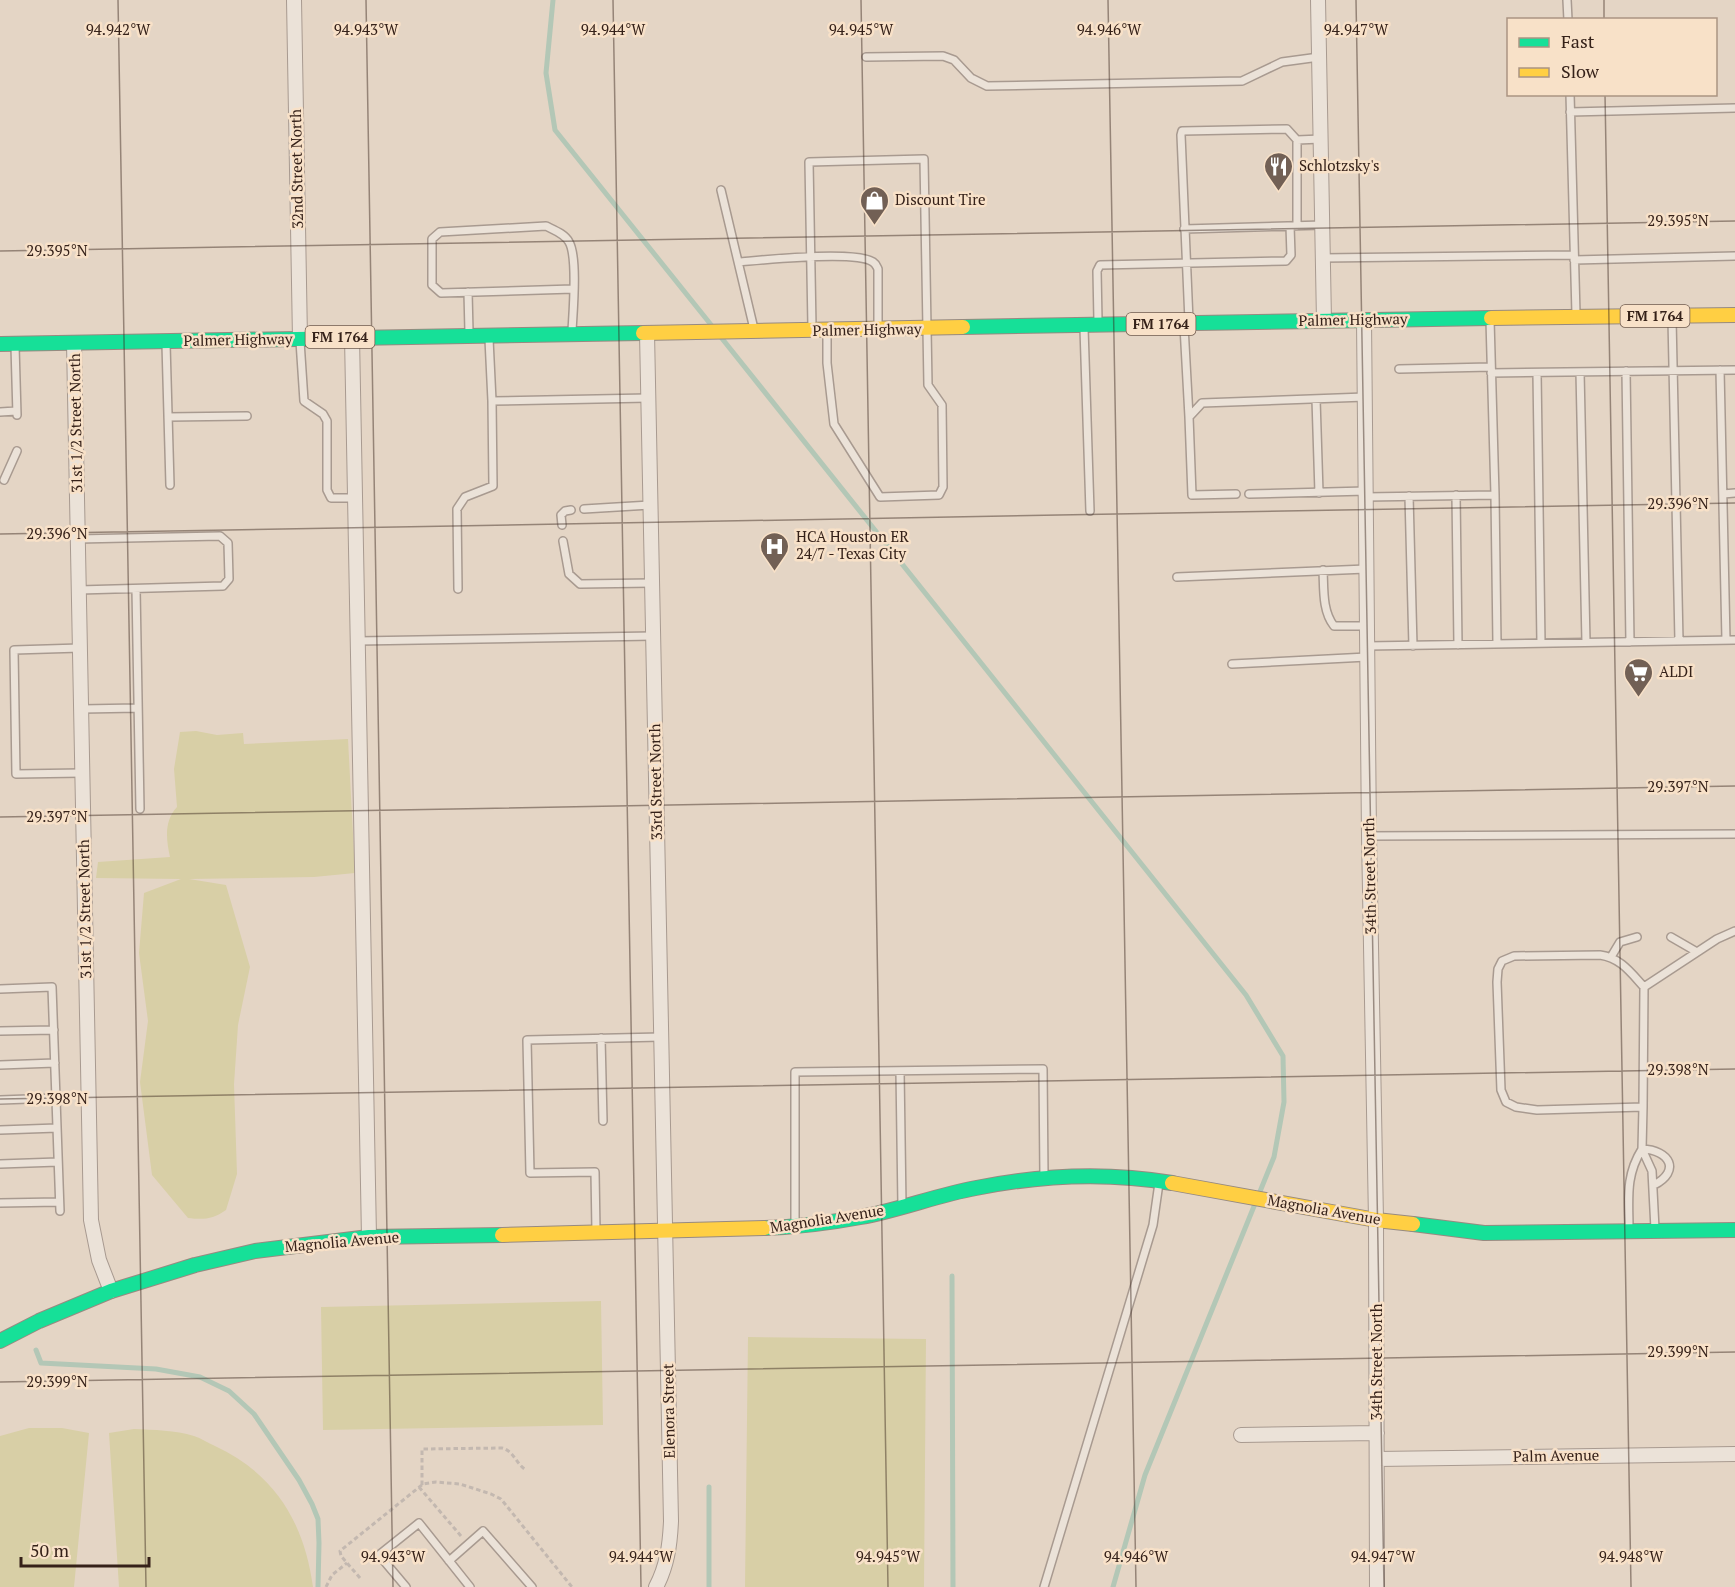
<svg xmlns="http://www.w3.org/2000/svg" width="1735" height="1587" viewBox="0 0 1735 1587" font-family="'PT Serif',serif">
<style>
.green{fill:#d8cfa6}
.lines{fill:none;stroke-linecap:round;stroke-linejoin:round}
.stream{stroke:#b3c7b6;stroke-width:5}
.lane-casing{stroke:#a89a90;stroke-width:10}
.street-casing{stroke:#a89a90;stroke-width:16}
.fast-casing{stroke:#978a80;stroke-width:16}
.slow-casing{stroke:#978a80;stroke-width:16}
.path{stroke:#c3b8b0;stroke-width:3;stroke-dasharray:4.5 3;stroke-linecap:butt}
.lane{stroke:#ebe2d8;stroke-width:7}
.street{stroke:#ebe2d8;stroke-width:14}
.fast{stroke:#16e098;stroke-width:14}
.slow{stroke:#ffcf43;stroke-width:14}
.ticks{fill:none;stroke:#352119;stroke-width:1.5;stroke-opacity:0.45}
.labels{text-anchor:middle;stroke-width:5;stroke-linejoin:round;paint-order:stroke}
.shield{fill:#f8e1c8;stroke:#705b4e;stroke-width:1.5}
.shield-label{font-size:14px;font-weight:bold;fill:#352119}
.poi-label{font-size:15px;fill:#352119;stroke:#f8e1c8;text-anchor:start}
.street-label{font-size:15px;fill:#352119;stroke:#f8e1c8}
.ticks-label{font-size:15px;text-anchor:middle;fill:#352119;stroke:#f8e1c8;stroke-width:5;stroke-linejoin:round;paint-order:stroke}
</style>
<rect width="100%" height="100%" fill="#e4d5c5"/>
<path class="green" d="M 196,731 L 217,735 L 243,733 L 244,744 L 348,739 L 355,873 L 314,877 L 189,879 L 226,885 L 250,967 L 238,1025 L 234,1084 L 237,1174 L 226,1210 C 213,1219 204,1220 188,1218 L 152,1175 L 140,1082 L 148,1021 L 139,953 L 144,893 L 181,879 L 96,878 L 98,862 L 170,857 C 166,839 164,821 177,807 L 174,769 L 180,732 Z
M 601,1301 L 603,1425 L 323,1430 L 321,1307 Z
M 748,1337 L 926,1339 L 924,1587 L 745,1587 Z
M 29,1428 L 62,1428 L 89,1433 L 74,1587 L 0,1587 L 0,1436 Z
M 134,1429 C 154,1430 175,1430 194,1436 C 201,1438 208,1443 215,1446 C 275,1474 304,1522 313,1587 L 119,1587 L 109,1433 Z"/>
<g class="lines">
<path class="stream" d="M 553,0 L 546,73 L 555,130 L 712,326
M 720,336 L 1246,995 L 1283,1056 L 1284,1102 L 1274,1157 L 1145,1475 L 1113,1587
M 952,1276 L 953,1587
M 36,1350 L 41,1363 L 156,1369 L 200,1377 L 229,1391 L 254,1414 L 299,1480 L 312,1504 L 318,1519 L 319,1543 L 318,1587
M 709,1587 L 709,1487"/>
<defs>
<path id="lane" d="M 1567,0 L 1568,20
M 866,57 L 943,56 L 954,60 L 971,78 L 987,86 L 1242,81 L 1282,62 L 1319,57
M 1570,94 L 1576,314
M 1570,112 L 1735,108
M 1297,140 L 1297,226
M 721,190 L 754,329
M 1184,229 L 1323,225
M 1323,258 L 1574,255
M 1574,260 L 1735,256
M 739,262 C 763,260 855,250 873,262 C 876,264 876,265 878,269 L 878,326
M 468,292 L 469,332
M 1672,319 L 1679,641
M 1490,320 L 1495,495 L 1497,644
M 1098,321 L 1097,271 L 1100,265 L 1286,261 L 1291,255 L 1290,226
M 1189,321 L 1181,135 L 1182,131 L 1287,129 L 1297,140 L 1321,139
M 1184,326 L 1189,417
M 812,327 L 809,162 L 924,159 L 928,385 L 942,405 L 943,487 L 939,495 L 880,497 L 834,424 L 827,363 L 827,333
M 1084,328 L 1090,511
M 572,331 C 573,312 578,257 569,242 C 565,234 554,230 546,226 L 440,232 L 432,239 L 432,285 L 441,293 L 573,289
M 489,339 L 492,401 L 648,398
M 300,341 L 304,401 L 323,414 L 327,421 L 327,490 L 331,498 L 355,498
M 166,344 L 170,485
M 15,346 L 17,415
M 1399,369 L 1491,367
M 1720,370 L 1726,640
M 1626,371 L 1630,642
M 1580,372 L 1586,642
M 1491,373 L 1735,370
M 1537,373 L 1541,643
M 1316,399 L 1319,493
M 0,412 L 16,411
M 168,417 L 247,416
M 4,480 L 17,451
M 1236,494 L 1192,495 L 1189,417 L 1202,403 L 1365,397
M 1249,494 L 1366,491
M 1723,494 L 1735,493
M 1456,495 L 1458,645
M 1409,496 L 1413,646
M 1366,497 L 1495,495
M 584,509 L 650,505
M 562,525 L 561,515 L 565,511 L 571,510
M 78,539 L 220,536 L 228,543 L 229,579 L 223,586 L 79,590
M 563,541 L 569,574 L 580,584 L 652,583
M 1323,570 C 1324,588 1322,611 1334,626 L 1367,626
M 1177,577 L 1366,569
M 136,589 L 140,809
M 458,589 L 457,509 L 465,497 L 493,486 L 492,401
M 358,641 L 653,636
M 1367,646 L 1735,640
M 80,648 L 14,650 L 16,774 L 82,773
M 1232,664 L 1367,657
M 82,709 L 138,708
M 1369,836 L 1735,834
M 1671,937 L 1697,952
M 1600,955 C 1621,958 1631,973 1644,987 L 1643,1107 L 1537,1110 L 1516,1107 L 1506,1102 L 1501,1090 L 1497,982 L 1498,969 L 1502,961 L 1514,956 Z
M 1611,957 L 1620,942 L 1637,937
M 1644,987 L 1717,939 L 1735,931
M 0,989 L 52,987 L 60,1211
M 0,1031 L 54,1030
M 601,1038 L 603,1121
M 0,1065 L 55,1063
M 900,1071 L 902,1206
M 0,1100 L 56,1098
M 1643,1107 L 1642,1149 L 1652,1171 L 1655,1229
M 0,1130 L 57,1128
M 1642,1149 C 1670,1150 1681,1171 1654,1185
M 0,1164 L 58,1162
M 0,1203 L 59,1202
M 795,1226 L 795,1072 L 1043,1069 L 1044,1177
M 1629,1230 C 1629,1199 1625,1176 1642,1149
M 596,1231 L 595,1172 L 530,1173 L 527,1040 L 661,1037
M 449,1561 L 483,1531 L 532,1587
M 406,1587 L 379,1555 L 419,1523 L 470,1587
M 1044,1587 L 1153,1225 L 1159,1183"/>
<path id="street" d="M 294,0 L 300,339
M 1318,0 L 1324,321
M 1364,320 L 1369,836 L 1376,1220 L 1377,1587
M 647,333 L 671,1521 C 670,1545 667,1566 656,1587
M 352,337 L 369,1237
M 74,343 L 91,1220 L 99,1260 L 111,1291
M 1241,1435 L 1377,1433
M 1377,1459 L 1735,1454"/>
<path id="fast" d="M 963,327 L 1491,318
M 0,344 L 643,333
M 1413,1224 L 1484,1233 L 1735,1230
M 765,1228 C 797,1227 829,1223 861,1217 C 900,1210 937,1195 976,1188 C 1041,1175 1107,1172 1172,1183
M 0,1341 L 39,1321 L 111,1291 L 195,1265 L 255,1251 L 369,1237 L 502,1235"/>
<path id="slow" d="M 1491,318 L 1735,315
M 643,333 L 963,327
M 1172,1183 L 1376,1220 L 1413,1224
M 502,1235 L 765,1228"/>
</defs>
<use href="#lane" class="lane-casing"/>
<use href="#street" class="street-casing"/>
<use href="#fast" class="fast-casing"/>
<use href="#slow" class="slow-casing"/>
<path class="path" d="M 422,1485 L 422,1449 L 502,1448 C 514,1451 516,1464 526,1470
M 419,1487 L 461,1536
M 360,1578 L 341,1556 L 340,1551 L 423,1484 L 436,1482 L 460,1484 L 491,1494 L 501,1499 L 572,1587
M 326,1587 L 332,1575 L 347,1563"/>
<use href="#lane" class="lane"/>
<use href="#street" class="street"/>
<use href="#fast" class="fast"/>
<use href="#slow" class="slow"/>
</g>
<path class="ticks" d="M 118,0 L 146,1587M 366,0 L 393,1587M 613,0 L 641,1587M 861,0 L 888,1587M 1108,0 L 1136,1587M 1356,0 L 1384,1587M 1604,0 L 1604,20M 1605,94 L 1631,1587M 0,251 L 1735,221M 0,534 L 1735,503M 0,817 L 1735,786M 0,1099 L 1735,1069M 0,1382 L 1735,1352"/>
<defs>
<symbol id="restaurant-pin" viewBox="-11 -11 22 30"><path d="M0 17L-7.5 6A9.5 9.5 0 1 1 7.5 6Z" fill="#726055" stroke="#f8e1c8"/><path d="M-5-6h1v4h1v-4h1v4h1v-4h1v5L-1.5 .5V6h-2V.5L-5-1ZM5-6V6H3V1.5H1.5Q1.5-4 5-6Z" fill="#fff"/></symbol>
<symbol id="shop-pin" viewBox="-11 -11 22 30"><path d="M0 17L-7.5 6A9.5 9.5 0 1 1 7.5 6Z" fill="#726055" stroke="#f8e1c8"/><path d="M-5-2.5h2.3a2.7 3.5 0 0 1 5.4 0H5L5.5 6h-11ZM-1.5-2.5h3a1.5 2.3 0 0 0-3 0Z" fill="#fff"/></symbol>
<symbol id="hospital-pin" viewBox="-11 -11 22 30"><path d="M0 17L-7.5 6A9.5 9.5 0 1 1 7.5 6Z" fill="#726055" stroke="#f8e1c8"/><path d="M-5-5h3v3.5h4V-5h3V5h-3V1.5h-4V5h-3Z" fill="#fff"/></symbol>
<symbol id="supermarket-pin" viewBox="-11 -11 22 30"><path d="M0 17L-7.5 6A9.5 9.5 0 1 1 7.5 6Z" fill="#726055" stroke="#f8e1c8"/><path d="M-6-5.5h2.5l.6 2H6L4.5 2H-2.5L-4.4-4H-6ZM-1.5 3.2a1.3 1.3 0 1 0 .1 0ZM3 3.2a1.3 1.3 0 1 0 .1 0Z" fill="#fff"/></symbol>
</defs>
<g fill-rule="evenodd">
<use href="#restaurant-pin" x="1262" y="150" width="33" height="45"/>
<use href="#shop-pin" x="858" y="184" width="33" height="45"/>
<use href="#hospital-pin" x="758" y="530" width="33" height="45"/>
<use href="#supermarket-pin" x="1622" y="656" width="33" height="45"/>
</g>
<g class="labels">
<g class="shield">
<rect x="1620.5" y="305" width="69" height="22" rx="4.5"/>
<rect x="1126.5" y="313" width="69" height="22" rx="4.5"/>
<rect x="305.5" y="326" width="69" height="22" rx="4.5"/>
</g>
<g class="shield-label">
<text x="1655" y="321">FM 1764</text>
<text x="1161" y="329">FM 1764</text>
<text x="340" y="342">FM 1764</text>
</g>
<g class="poi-label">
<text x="1299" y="171">Schlotzsky's</text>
<text x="895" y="205">Discount Tire</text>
<text x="796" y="542">HCA Houston ER<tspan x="796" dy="17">24/7 - Texas City</tspan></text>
<text x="1659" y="677">ALDI</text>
</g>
<g class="street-label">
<text transform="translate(297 169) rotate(-91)" y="5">32nd Street North</text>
<text transform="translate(1353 320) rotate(-1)" y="5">Palmer Highway</text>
<text transform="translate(867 330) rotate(-1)" y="5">Palmer Highway</text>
<text transform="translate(238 340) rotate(-1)" y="5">Palmer Highway</text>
<text transform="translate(76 423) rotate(-91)" y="5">31st 1/2 Street North</text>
<text transform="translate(656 782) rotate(-91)" y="5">33rd Street North</text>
<text transform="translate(1370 876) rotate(-91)" y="5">34th Street North</text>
<text transform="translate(85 909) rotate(-91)" y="5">31st 1/2 Street North</text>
<text transform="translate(1324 1210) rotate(10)" y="5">Magnolia Avenue</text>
<text transform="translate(827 1219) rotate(-9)" y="5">Magnolia Avenue</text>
<text transform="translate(342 1242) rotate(-5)" y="5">Magnolia Avenue</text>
<text transform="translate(1377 1362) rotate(-90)" y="5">34th Street North</text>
<text transform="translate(669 1411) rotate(-91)" y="5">Elenora Street</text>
<text transform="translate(1556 1456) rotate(-1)" y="5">Palm Avenue</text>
</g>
</g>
<g class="ticks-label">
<text x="118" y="35">94.942°W</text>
<text x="366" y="35">94.943°W</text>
<text x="613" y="35">94.944°W</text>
<text x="861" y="35">94.945°W</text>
<text x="1109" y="35">94.946°W</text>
<text x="1356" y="35">94.947°W</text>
<text x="1678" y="226">29.395°N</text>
<text x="57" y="256">29.395°N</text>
<text x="1678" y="509">29.396°N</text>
<text x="57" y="539">29.396°N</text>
<text x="1678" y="792">29.397°N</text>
<text x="57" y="822">29.397°N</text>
<text x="1678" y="1075">29.398°N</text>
<text x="57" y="1104">29.398°N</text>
<text x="1678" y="1357">29.399°N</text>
<text x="57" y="1387">29.399°N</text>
<text x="393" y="1562">94.943°W</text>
<text x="641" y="1562">94.944°W</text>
<text x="888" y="1562">94.945°W</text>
<text x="1136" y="1562">94.946°W</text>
<text x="1383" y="1562">94.947°W</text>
<text x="1631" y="1562">94.948°W</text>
</g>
<rect x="1507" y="18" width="210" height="78" fill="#f8e1c8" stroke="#aa9482" stroke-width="1.5"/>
<rect x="1519" y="38" width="30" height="9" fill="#16e098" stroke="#aa9482" stroke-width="1.5"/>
<text x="1561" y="48" font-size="18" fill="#352119">Fast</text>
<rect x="1519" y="68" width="30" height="9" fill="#ffcf43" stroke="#aa9482" stroke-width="1.5"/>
<text x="1561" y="78" font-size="18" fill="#352119">Slow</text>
<path d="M21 1557v9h128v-9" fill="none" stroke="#352119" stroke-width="3"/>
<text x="30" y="1557" font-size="18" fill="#352119" stroke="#f8e1c8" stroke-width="4.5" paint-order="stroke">50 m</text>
</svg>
